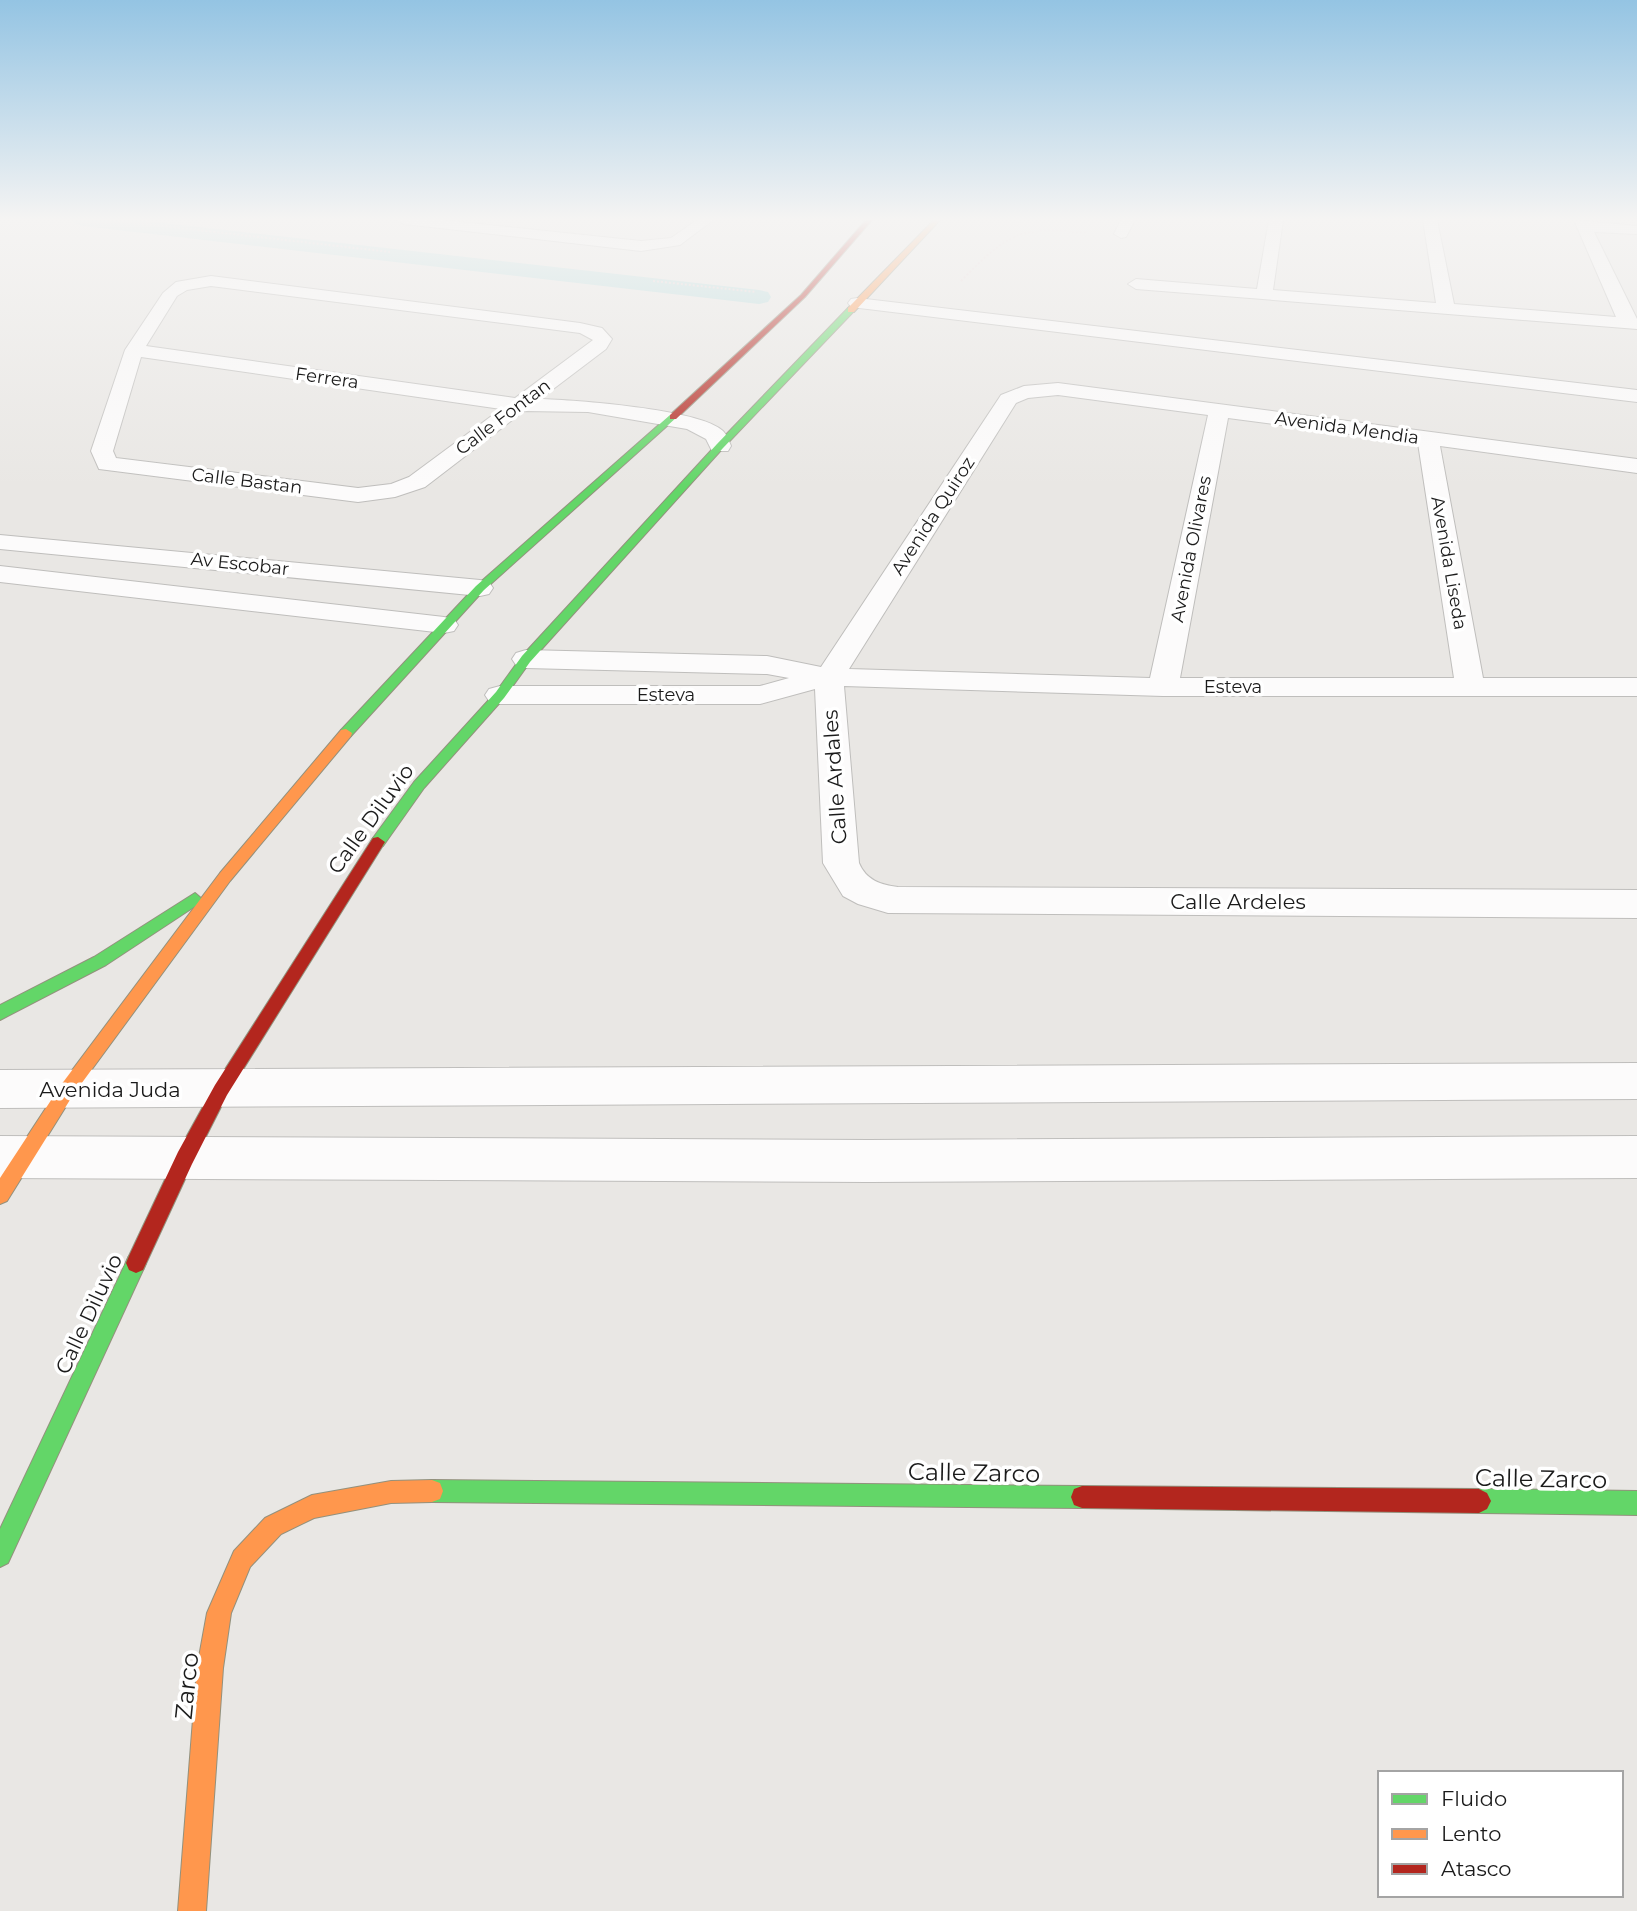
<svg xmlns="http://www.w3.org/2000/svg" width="1637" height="1911" viewBox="0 0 1637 1911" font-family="Montserrat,sans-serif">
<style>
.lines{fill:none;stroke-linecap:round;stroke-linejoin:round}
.canal{fill:#b7dbdc;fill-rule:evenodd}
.street-casing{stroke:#bfbebc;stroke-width:2}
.fast-casing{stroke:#93917d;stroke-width:2}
.slow-casing{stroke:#93917d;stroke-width:2}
.jam-casing{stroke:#93917d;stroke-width:2}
.path{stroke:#e9d8d9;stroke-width:2;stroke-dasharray:2 2;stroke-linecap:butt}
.street{fill:#fcfbfb;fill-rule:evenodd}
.fast{fill:#63d668;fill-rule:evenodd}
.slow{fill:#ff974d;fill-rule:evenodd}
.jam{fill:#b3261e;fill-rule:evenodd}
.labels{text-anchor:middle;stroke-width:7;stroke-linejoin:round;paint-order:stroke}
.far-street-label{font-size:18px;fill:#1b1b1b;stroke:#fff}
.street-label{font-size:21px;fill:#1b1b1b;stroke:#fff}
.near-street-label{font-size:24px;fill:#1b1b1b;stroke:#fff}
</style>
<rect width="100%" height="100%" fill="#e9e7e4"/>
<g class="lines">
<path class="canal" d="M 72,220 L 137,220 L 759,290 L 768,292 L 771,297 L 768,302 L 759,304 L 83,226 L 76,224 Z"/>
<defs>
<path id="street" d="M 397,220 L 442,220 L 641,241 L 671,238 L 697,220 L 713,220 L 680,245 L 641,251 L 404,224 Z
M 1121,220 L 1135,220 L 1126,237 L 1121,238 L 1114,234 Z
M 1269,220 L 1283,220 L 1273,290 L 1436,303 L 1423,220 L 1437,220 L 1454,304 L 1616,317 L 1574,220 L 1637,226 L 1637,234 L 1594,232 L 1637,319 L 1637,329 L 1136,289 L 1128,284 L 1136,279 L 1257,289 Z
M 211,276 L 580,323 L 602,328 L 612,339 L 606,349 L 540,399 C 574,400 701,409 723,431 C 727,435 729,441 731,446 L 728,451 L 712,451 L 706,439 L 687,429 L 588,412 L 524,411 L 425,487 L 395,497 L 358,502 L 99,469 L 91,451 L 125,350 L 163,293 L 176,282 ZM 211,286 L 580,333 L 593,340 L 515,398 L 146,346 L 177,296 L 187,290 ZM 141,357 L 501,409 L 409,477 L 391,484 L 358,488 L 116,458 L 113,451 Z
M 857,298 L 1637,390 L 1637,402 L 851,307 L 848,303 L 851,299 Z
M 1058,383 L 1637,459 L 1637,473 L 1440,446 L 1483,678 L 1637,678 L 1637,696 L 1163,696 L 844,686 L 859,863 C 866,880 881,885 898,887 L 1637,890 L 1637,918 L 888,913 L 858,904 L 843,896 L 823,863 L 815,689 L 760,704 L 500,704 L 489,701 L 485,695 L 489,689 L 500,686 L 760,686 L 789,678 L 767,674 L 526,668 L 516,665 L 512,659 L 516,653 L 526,650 L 767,656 L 821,667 L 1001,395 L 1024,386 ZM 1058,395 L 1208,415 L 1150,678 L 849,669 L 1016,403 L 1028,398 ZM 1228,418 L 1418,443 L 1454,678 L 1180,678 Z
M 0,535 L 480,580 L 489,582 L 493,588 L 489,594 L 480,596 L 0,549 Z
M 0,566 L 444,617 L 454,619 L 458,625 L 454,631 L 444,633 L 0,582 Z
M 1637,1063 L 1637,1099 L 0,1108 L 0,1070 Z
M 0,1136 L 869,1140 L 1637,1136 L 1637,1178 L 869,1182 L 0,1178 Z"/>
<path id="fast" d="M 848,308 L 855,310 L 723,448 L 530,662 L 504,698 L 424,788 L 383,846 L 373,846 L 371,842 L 373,838 L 414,782 L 496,692 L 522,656 L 717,444 Z
M 670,415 L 677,417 L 484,590 L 351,736 L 341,736 L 341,730 L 476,586 Z
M 195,893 L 202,899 L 200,903 L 106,965 L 0,1020 L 0,1005 L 94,957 Z
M 136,1253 L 143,1256 L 146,1263 L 143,1270 L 8,1563 L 0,1567 L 0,1529 L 129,1256 Z
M 432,1480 L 1082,1486 L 1090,1489 L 1093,1497 L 1090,1505 L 1082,1508 L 432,1502 L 424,1499 L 421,1491 L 424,1483 Z
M 1479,1489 L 1637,1491 L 1637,1515 L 1479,1513 L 1471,1509 L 1467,1501 L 1471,1493 Z"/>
<path id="slow" d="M 934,220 L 940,220 L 854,312 L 848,312 L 848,308 Z
M 346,729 L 352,733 L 351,736 L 230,881 L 73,1095 L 7,1201 L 0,1204 L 0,1178 L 61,1085 L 220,873 L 341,730 Z
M 432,1480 L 440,1483 L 443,1491 L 440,1499 L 432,1502 L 391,1503 L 314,1518 L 281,1534 L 250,1567 L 231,1613 L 223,1668 L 206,1911 L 178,1911 L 197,1668 L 207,1613 L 234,1551 L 265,1518 L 312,1495 L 391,1481 Z"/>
<path id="jam" d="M 866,220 L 872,220 L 805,297 L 676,419 L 670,419 L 670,415 L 801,295 Z
M 378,837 L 385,842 L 227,1095 L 192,1164 L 143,1270 L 136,1273 L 129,1270 L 126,1263 L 129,1256 L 178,1152 L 215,1085 L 373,838 Z
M 1082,1486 L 1479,1489 L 1487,1493 L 1491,1501 L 1487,1509 L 1479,1513 L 1082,1508 L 1074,1505 L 1071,1497 L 1074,1489 Z"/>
</defs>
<use href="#street" class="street-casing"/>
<use href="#fast" class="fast-casing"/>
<use href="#slow" class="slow-casing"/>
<use href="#jam" class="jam-casing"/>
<path class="path" d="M 110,220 L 390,252
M 653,281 L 756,292
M 961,281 C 1009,232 1019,226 1088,233"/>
<use href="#street" class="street"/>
<use href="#fast" class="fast"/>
<use href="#slow" class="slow"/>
<use href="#jam" class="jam"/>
</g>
<linearGradient id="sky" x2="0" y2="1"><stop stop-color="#94c4e3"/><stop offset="0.45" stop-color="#f5f4f3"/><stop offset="1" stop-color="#f5f4f3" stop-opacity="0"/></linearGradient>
<rect width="1637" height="487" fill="url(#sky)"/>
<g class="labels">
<g class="far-street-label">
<text transform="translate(327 378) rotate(8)" y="6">Ferrera</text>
<text transform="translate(503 417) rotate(-37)" y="6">Calle Fontan</text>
<text transform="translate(1347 428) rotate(8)" y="6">Avenida Mendia</text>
<text transform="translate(247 481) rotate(7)" y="6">Calle Bastan</text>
<text transform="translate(933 516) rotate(-57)" y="6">Avenida Quiroz</text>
<text transform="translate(1191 549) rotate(-79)" y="6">Avenida Olivares</text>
<text transform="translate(1449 563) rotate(80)" y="6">Avenida Liseda</text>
<text transform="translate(240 564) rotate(6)" y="6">Av Escobar</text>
<text x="1233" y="693">Esteva</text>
<text x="666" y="701">Esteva</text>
</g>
<g class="street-label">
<text transform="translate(835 777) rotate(-94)" y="7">Calle Ardales</text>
<text transform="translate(371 819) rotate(-54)" y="7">Calle Diluvio</text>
<text x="1238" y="909">Calle Ardeles</text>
<text x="110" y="1097">Avenida Juda</text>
<text transform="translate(89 1314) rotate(-65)" y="7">Calle Diluvio</text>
</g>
<g class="near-street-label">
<text transform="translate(974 1473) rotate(1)" y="8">Calle Zarco</text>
<text transform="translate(1541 1479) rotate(1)" y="8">Calle Zarco</text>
<text transform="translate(187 1686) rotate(-84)" y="8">Zarco</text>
</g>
</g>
<rect x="1378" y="1771" width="245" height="126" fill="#ffffff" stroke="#a4a4a4" stroke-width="2"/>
<rect x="1392" y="1794" width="35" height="10" fill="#63d668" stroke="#a4a4a4" stroke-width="2"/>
<text x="1441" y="1806" font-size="21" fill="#1b1b1b">Fluido</text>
<rect x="1392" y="1829" width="35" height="10" fill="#ff974d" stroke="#a4a4a4" stroke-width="2"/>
<text x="1441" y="1841" font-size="21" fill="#1b1b1b">Lento</text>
<rect x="1392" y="1864" width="35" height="10" fill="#b3261e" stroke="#a4a4a4" stroke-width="2"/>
<text x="1441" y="1876" font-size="21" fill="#1b1b1b">Atasco</text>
</svg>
